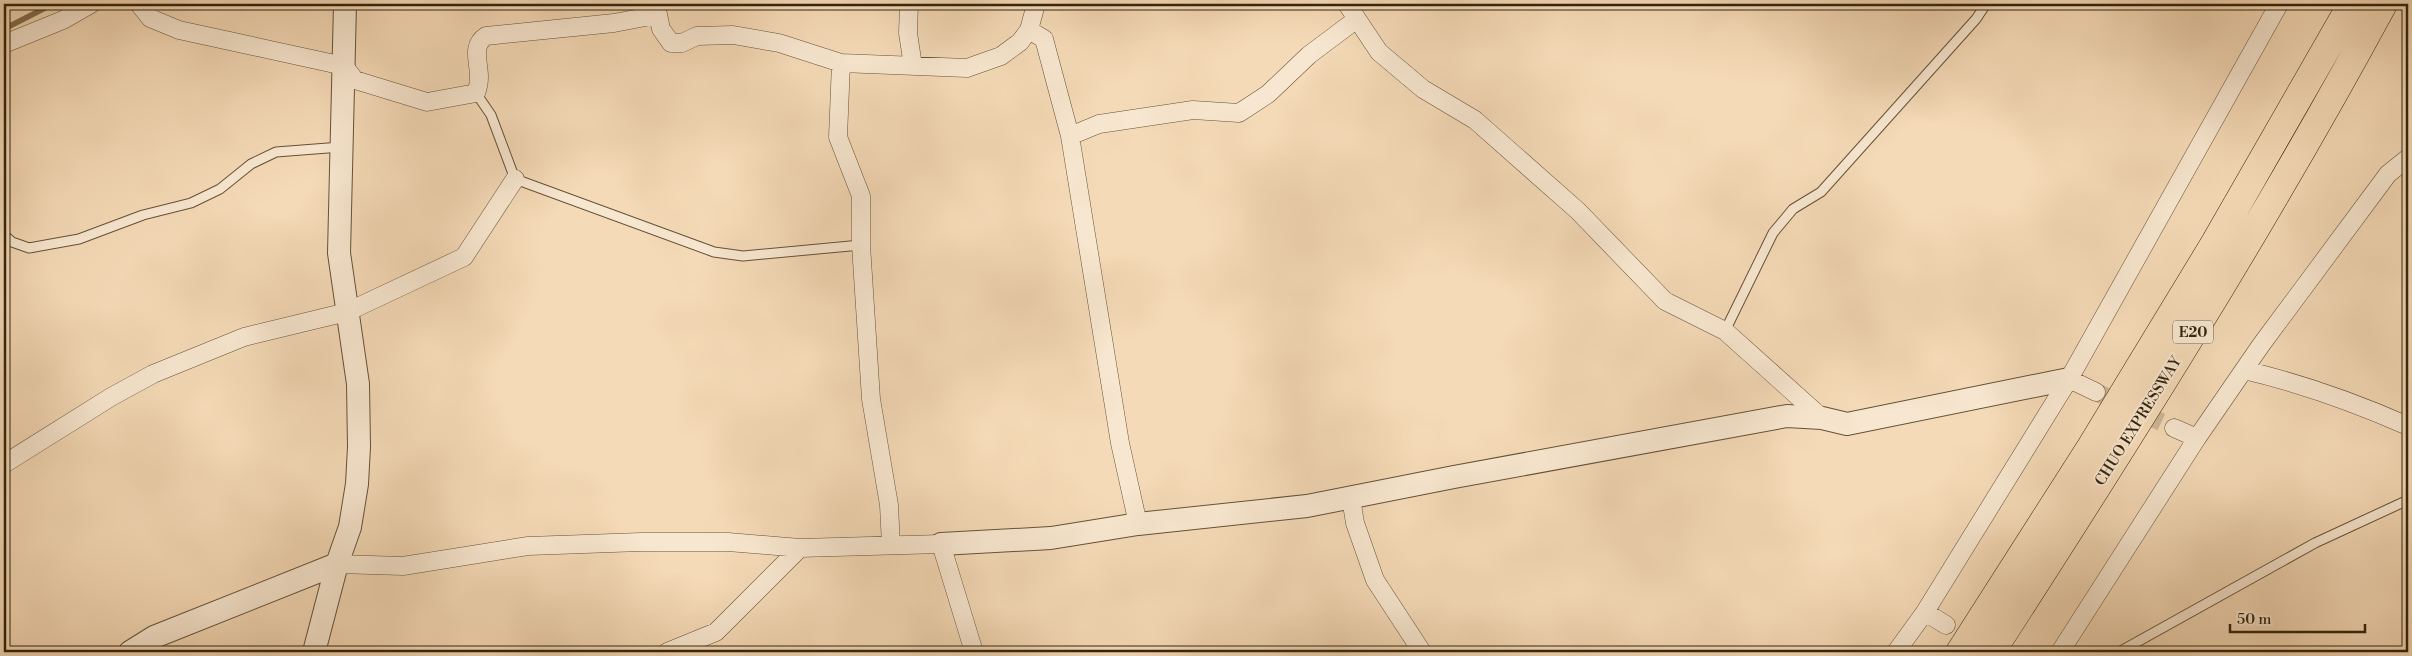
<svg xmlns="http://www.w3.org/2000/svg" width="2412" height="656" viewBox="0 0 2412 656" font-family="'Libre Bodoni',serif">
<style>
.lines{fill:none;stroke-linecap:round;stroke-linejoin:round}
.stream{stroke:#806c51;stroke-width:5.5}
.minor-tunnel{stroke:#ceb695;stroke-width:18;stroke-dasharray:18 9;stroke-linecap:butt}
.service-casing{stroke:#645238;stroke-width:11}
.minor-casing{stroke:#645238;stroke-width:19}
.tertiary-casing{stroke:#645238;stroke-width:24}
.motorway-casing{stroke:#33240e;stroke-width:29}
.service{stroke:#f8e7d0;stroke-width:9}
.minor{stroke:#f8e7d0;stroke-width:18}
.tertiary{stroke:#f8e7d0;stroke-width:22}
.motorway{stroke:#f5dab7;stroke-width:28}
.labels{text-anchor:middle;stroke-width:4;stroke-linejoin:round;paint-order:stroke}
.shield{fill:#f8e7d0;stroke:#6e5e48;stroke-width:1}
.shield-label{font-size:14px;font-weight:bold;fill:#33240e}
.street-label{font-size:15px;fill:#33240e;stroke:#f8e7d0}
</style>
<rect width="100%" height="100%" fill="#f5dab7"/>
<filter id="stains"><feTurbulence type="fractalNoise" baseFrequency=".004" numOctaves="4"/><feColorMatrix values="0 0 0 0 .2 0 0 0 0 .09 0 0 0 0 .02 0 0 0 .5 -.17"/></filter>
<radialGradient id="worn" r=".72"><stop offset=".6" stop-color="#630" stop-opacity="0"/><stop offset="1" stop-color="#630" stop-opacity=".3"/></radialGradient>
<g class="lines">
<path class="stream" d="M 4,29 L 53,4"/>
<path class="minor-tunnel" d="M 2096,392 L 2174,428"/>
<defs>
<path id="service" d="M 476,93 L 491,115 L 515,179 L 714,252 L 743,256 L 861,245
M 4,235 L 12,242 L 29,248 L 79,239 L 143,215 L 191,203 L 220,189 L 251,164 L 276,152 L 341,147
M 1725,331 L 1773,233 L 1793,209 L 1821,192 L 1976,19 L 1986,4
M 2119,652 L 2315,543 L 2408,500"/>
<path id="minor" d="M 139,4 L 150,18 L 179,30 L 344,66 L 355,80 L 427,102 L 476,93 C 478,88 479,82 479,77 C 479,61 471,46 486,36 L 614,23 L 656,15
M 909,4 L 908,33 L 913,66
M 1347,4 L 1379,52 L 1423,89 L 1475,120 L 1578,211 L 1665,301 L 1725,331 L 1822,418
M 656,5 L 661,29 L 671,43 L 682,43 L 697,36 L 733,35 L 779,43 L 841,63 L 967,68 L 1001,56 L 1020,42 L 1029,30 L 1036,4
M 1029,30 L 1044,39 L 1070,136 L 1120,443 L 1138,524
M 4,44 L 63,20 L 91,4
M 841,63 L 838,137 L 861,196 L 861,245 L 871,399 L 889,505 L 891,545
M 1070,136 L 1099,124 L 1193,110 L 1239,113 L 1268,94 L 1309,55 L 1357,19
M 2244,370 C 2300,383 2356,403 2408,426
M 2069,379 L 2096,392
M 2174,428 L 2197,438
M 4,464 L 111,397 L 153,374 L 244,337 L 347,312 L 464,257 L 515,179
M 1351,498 L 1355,523 L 1375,580 L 1422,652
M 337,564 L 403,566 L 528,546 L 641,542 L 728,542 L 800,548 L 941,544 L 974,652
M 1925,612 L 1946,625
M 667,652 L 716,632 L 800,548
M 1896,652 L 1925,612 L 2069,379 L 2279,4
M 2060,652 L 2197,438 L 2261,345 L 2388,174 L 2408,158"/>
<path id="tertiary" d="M 941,544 L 1051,538 L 1138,524 L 1307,506 L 1454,477 L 1787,416 L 1822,418 L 1847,424 L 2069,379
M 130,652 L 154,637 L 337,564
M 314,652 L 337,564 L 350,527 L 357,484 L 359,447 L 358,384 L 339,253 L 345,4"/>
<path id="motorway" d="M 1960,652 L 2091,447 L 2215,243 L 2352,4
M 1991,652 C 2128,440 2263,226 2383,4"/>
</defs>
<use href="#service" class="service-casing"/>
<use href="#minor" class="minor-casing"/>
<use href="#tertiary" class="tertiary-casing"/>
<use href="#motorway" class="motorway-casing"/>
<use href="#service" class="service"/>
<use href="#minor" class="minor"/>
<use href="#tertiary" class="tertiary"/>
<use href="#motorway" class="motorway"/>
</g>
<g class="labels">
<rect class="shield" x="2173" y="320.5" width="40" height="23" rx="4"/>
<g class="shield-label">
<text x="2193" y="337">E20</text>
</g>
<g class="street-label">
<text transform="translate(2138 421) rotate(-58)" y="5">CHUO EXPRESSWAY</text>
</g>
</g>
<rect width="2412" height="656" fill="none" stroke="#f5dab7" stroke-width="20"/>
<rect x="5" y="5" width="2402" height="646" fill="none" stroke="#33240e" stroke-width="2.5"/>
<rect x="10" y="10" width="2392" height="636" fill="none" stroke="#33240e"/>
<path d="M2230 624v8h135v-8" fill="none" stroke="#33240e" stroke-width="2.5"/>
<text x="2237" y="624" font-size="15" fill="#33240e" stroke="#f8e7d0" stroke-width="4" paint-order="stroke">50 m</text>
<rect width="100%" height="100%" filter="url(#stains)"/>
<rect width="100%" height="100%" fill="url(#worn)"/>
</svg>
